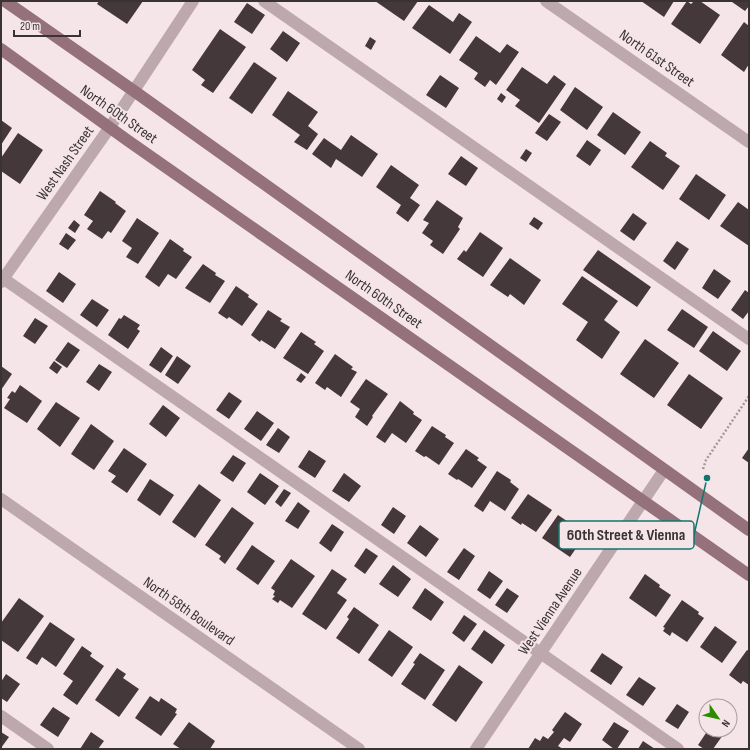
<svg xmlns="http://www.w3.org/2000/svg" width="750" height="750" viewBox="0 0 750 750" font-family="'Sofia Sans Condensed',sans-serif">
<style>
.building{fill:#44383b}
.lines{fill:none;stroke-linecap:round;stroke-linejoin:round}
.path{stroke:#a4989b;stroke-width:2.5;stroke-dasharray:2 2;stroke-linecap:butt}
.minor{stroke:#bca8ad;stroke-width:12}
.major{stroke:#94717b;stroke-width:12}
.labels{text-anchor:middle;stroke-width:4;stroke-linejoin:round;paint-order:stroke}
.street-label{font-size:15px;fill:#393334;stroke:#f5e5e9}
.leader{fill:none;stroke:#0f766e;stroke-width:1.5}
.callout-dot{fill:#0f766e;stroke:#f5e5e9;stroke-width:1.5}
.callout{fill:#f5e5e9;stroke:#0f766e;stroke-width:1.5}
.callout-label{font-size:16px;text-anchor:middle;font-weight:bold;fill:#393334}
</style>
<rect width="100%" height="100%" fill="#f5e5e9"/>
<path class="building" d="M 99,1 L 143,1 L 127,24 L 97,4 Z
M 375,1 L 418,1 L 404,21 Z
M 641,1 L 674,1 L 664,17 Z
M 687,1 L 691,4 L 694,1 L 700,1 L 720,15 L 700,44 L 671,24 Z
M 733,1 L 749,1 L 749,6 L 745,11 L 732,2 Z
M 247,3 L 265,15 L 252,34 L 234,22 Z
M 429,5 L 453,22 L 459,13 L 472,22 L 450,54 L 412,28 Z
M 744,22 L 749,26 L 749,64 L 744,72 L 721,55 Z
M 220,29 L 246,47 L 213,93 L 201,85 L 205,80 L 192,70 Z
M 283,31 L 300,43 L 287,62 L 270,49 Z
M 476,36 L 500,53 L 507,44 L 519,52 L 496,85 L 490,80 L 485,87 L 474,79 L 478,73 L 459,60 Z
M 370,37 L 376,41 L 371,50 L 365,46 Z
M 254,62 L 277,78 L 252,114 L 229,98 Z
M 522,67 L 547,84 L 554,75 L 566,84 L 539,123 L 515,106 L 520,100 L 506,90 Z
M 440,75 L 459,88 L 446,108 L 426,95 Z
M 575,87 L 603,107 L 587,130 L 560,110 Z
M 288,91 L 318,112 L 308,126 L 318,134 L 307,150 L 294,142 L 300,135 L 272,115 Z
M 501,93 L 506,97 L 502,103 L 497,99 Z
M 613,112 L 641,132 L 625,155 L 597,135 Z
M 549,114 L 561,122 L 547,141 L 535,133 Z
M 1,120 L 12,128 L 1,145 Z
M 18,133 L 43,150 L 20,184 L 1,171 L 1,158 Z
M 351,135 L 378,154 L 362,177 L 336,159 L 331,168 L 312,154 L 324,138 L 341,150 Z
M 587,140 L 601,150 L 590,166 L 576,156 Z
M 650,141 L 667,153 L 665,156 L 680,166 L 663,190 L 631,167 Z
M 526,149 L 532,153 L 526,162 L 520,158 Z
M 461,156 L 478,168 L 466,186 L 448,174 Z
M 391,165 L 419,185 L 410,198 L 420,205 L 408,222 L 396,213 L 401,205 L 376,187 Z
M 696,174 L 726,195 L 709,220 L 679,199 Z
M 100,191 L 116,202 L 115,203 L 126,211 L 111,233 L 108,231 L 102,239 L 87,229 L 93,221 L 84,215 Z
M 437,200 L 463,218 L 458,227 L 460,229 L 443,254 L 430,245 L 433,241 L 422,233 L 429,223 L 423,220 Z
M 738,202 L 749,210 L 749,246 L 720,226 Z
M 633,213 L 647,223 L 634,241 L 620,231 Z
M 534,217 L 543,223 L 538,230 L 529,224 Z
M 137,218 L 159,233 L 138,264 L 126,257 L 132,248 L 122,241 Z
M 74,220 L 80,225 L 75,233 L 68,228 Z
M 480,232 L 503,248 L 483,277 L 457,259 L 464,250 L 466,252 Z
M 66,233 L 76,240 L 68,250 L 59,244 Z
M 170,239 L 184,249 L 183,251 L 192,257 L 176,279 L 168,274 L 159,287 L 145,277 Z
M 677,241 L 689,249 L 675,270 L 663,261 Z
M 598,250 L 651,287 L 637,307 L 583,270 Z
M 510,258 L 541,280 L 524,305 L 510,294 L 508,297 L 490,285 Z
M 203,264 L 216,273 L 215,275 L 225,281 L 210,303 L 185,288 Z
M 714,269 L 731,281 L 718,299 L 702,288 Z
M 59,272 L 76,284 L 63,303 L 46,291 Z
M 582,276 L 618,301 L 604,320 L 620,332 L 602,359 L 576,340 L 588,322 L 562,304 Z
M 236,286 L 249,295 L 248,297 L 258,304 L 242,326 L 229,317 L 227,319 L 218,313 Z
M 745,290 L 749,293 L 749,311 L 743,319 L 731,310 Z
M 92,299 L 109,310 L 97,327 L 80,315 Z
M 682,309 L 708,327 L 694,348 L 667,330 Z
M 268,310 L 282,319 L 280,321 L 290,327 L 275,349 L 261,340 L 260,342 L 251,335 Z
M 124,315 L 140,325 L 137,329 L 140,331 L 128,349 L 108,335 L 119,318 L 121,319 Z
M 35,318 L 48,326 L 35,344 L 23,336 Z
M 713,331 L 741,351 L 727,371 L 699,351 Z
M 301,332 L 316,342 L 314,344 L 324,351 L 308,374 L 283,358 Z
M 645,339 L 679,363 L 654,398 L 620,374 Z
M 68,342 L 80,350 L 67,368 L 55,360 Z
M 161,347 L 173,356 L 161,373 L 149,365 Z
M 335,354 L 353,367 L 351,369 L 357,372 L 341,397 L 327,387 L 325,390 L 315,383 Z
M 177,356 L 191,366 L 178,384 L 165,375 Z
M 54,361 L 62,367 L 57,374 L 49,368 Z
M 99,364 L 112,372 L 99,391 L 86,382 Z
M 1,366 L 12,374 L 1,390 Z
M 301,373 L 306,377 L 301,383 L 296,380 Z
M 689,374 L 723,398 L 701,429 L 667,405 Z
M 366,379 L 388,394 L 372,416 L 373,417 L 367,426 L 355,417 L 360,409 L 350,402 Z
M 20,385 L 42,401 L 27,423 L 4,408 L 10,399 L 7,398 L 12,391 L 15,393 Z
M 229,392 L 242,401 L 229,419 L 216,410 Z
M 400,401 L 414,412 L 413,414 L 422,420 L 406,443 L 392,433 L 385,443 L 376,437 Z
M 56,402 L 80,418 L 60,447 L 37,429 Z
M 163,405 L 180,418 L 166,437 L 149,424 Z
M 257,411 L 274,423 L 261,441 L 244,429 Z
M 91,424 L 114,441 L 94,470 L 71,454 Z
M 432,426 L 446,435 L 445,437 L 454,443 L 439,465 L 426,456 L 424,457 L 415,451 Z
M 278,428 L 290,437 L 279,453 L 266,445 Z
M 124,448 L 147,464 L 127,493 L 111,482 L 116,476 L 108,471 Z
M 749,448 L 749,463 L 742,458 Z
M 466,449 L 479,458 L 477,460 L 487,467 L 472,488 L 458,479 L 457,480 L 448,474 Z
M 309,450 L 326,461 L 315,478 L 298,467 Z
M 233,455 L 246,463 L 233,482 L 220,473 Z
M 497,471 L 511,480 L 510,482 L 519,489 L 505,511 L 490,501 L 483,512 L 474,506 Z
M 260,473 L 279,486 L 265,505 L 247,492 Z
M 344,473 L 361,486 L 349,502 L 332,491 Z
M 150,479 L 174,495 L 160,516 L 137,500 Z
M 199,484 L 221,500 L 195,538 L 172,522 Z
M 284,489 L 291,493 L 281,507 L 275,502 Z
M 528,494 L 552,510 L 536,532 L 522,523 L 521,525 L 511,518 Z
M 298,502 L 310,511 L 298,529 L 285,521 Z
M 232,507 L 254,523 L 225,564 L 219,559 L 221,556 L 205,545 Z
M 393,507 L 406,516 L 394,534 L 381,525 Z
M 558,515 L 586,534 L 570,557 L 542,538 Z
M 332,524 L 344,532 L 331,552 L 319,543 Z
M 420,525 L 439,539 L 426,557 L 407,543 Z
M 252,545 L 275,561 L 258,585 L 236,569 Z
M 366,548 L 378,556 L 365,574 L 354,566 Z
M 464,548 L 475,556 L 459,580 L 447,572 Z
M 291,559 L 315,576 L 292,608 L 280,600 L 278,603 L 272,599 L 275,596 L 273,595 L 275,591 L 271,588 Z
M 393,565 L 411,579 L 398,597 L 379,584 Z
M 332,569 L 347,579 L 337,593 L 347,600 L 326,630 L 302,614 Z
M 489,571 L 503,581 L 490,599 L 477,590 Z
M 645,574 L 660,585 L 659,587 L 671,595 L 656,617 L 629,598 Z
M 425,588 L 444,602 L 431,621 L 412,608 Z
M 507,588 L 519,596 L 507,613 L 495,605 Z
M 19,598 L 44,616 L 18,652 L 1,640 L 1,623 Z
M 682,600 L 699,612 L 698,614 L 704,618 L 687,642 L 672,632 L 670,636 L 663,631 L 665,628 L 663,627 Z
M 354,607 L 379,625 L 359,654 L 336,638 L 349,619 L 347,617 Z
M 464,615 L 477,624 L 464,642 L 452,633 Z
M 50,622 L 75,639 L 56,667 L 42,657 L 37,665 L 26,658 Z
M 715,626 L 737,642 L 722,663 L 700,647 Z
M 389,630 L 413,647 L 392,677 L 368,660 Z
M 484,630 L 505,645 L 492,664 L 471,649 Z
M 82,646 L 92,653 L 90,656 L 104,666 L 77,705 L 63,695 L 73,681 L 63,674 Z
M 747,650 L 749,651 L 749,685 L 743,681 L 741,684 L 729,675 Z
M 420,653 L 445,670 L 425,700 L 401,684 L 415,664 L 413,663 Z
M 602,653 L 623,667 L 611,685 L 590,671 Z
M 459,665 L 483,682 L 456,722 L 432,705 Z
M 117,668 L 126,674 L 123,678 L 139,689 L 119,717 L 95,700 Z
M 6,674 L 20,684 L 7,702 L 1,698 L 1,682 Z
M 639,677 L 656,688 L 643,706 L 626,695 Z
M 150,696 L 159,702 L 161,698 L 177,709 L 175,713 L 177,714 L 161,736 L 135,718 Z
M 677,704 L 689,712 L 678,729 L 665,721 Z
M 53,707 L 70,718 L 58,737 L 40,725 Z
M 565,712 L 582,724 L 570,742 L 564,738 L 558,746 L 563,749 L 528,749 L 535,738 L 540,741 L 543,736 L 548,739 L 554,732 L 552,730 Z
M 189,722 L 215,741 L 210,749 L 181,749 L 173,744 Z
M 614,722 L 629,731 L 617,749 L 614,749 L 602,740 Z
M 708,730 L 716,730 L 723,735 L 713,749 L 704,749 L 698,745 Z
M 1,732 L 9,737 L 1,748 Z
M 91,732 L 104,741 L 98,749 L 80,749 Z
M 643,741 L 655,749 L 638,749 Z"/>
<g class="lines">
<path class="path" d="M 703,469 L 706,460 L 749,396"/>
<path class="minor" d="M 264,1 L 749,339
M 546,1 L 749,142
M 1,277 L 678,749
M 1,282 L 110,127 L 193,1
M 1,499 L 359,749
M 1,716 L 48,749
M 476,749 L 664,470"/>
<path class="major" d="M 5,1 L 134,91 L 749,530
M 1,49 L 127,140 L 749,575"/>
</g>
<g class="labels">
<g class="street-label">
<text transform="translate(657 58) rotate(35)" y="5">North 61st Street</text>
<text transform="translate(119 114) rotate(35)" y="5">North 60th Street</text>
<text transform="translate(65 163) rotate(-55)" y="5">West Nash Street</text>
<text transform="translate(384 299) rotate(35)" y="5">North 60th Street</text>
<text transform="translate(189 611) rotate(35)" y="5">North 58th Boulevard</text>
<text transform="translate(550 611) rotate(-56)" y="5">West Vienna Avenue</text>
</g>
</g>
<path class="leader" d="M707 478L694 535"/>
<circle class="callout-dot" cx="707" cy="478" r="4"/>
<rect class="callout" x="559" y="521" width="135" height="28" rx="4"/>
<g class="callout-label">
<text x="626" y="540">60th Street &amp; Vienna</text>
</g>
<rect width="750" height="750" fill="none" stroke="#393334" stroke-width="4"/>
<g transform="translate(718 718) rotate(124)"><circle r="19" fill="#f5e5e9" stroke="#aa9ea1"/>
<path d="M0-3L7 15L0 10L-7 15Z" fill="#2c8c00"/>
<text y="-6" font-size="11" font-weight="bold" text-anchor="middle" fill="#393334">N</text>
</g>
<path d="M14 30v6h66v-6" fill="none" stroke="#393334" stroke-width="2"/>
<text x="20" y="30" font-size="12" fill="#393334" stroke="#f5e5e9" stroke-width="3" paint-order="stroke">20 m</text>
</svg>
